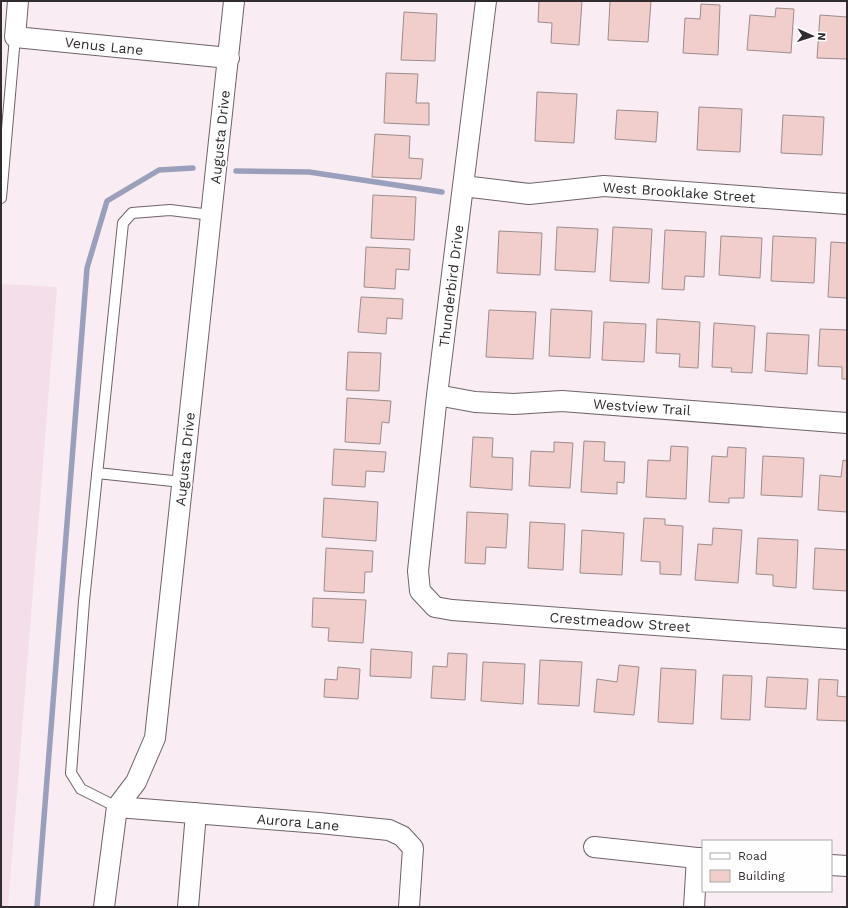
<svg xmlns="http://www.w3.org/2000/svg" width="848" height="908" viewBox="0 0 848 908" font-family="'Work Sans',sans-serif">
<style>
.built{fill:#f4dee9}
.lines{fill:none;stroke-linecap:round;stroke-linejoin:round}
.stream{stroke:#9aa0bb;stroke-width:5.5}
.building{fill:#f1cecc;stroke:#9c8c8c}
.lane-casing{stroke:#6f6369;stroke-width:12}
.street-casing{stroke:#6f6369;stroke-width:22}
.lane{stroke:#fff;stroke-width:10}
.street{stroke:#fff;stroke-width:20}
.labels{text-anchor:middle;stroke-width:4;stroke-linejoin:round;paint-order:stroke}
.street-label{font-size:14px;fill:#312c2f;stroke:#fefefe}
</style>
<rect width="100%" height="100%" fill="#faecf3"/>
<path class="built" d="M 1,284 L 57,287 L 8,907 L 1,907 Z"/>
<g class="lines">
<path class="stream" d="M 236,171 L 309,172 L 442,192
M 37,907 L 87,268 L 107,201 L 159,170 L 193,168"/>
</g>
<path class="building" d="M 539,1 L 582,1 L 579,45 L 551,43 L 552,23 L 538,22 Z
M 610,1 L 651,1 L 648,42 L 608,40 Z
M 701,4 L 720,5 L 718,55 L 683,53 L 685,18 L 700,19 Z
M 776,8 L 794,9 L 791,53 L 747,50 L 750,15 L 775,17 Z
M 404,12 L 437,14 L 435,61 L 401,60 Z
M 820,15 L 847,17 L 847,59 L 817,58 Z
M 386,73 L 418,74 L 416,103 L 429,103 L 429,125 L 384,123 Z
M 537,92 L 577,94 L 574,143 L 535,141 Z
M 699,107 L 742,109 L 740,152 L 697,150 Z
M 617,110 L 658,112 L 656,142 L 615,139 Z
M 783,115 L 824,117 L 822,155 L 781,153 Z
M 375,134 L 410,136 L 409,158 L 423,159 L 421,179 L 372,177 Z
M 373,195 L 416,197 L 414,240 L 371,238 Z
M 557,227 L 598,229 L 595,272 L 555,270 Z
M 613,227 L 652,229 L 649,283 L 610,281 Z
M 665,230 L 706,232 L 704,277 L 685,276 L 684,290 L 662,289 Z
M 499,231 L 542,233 L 540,275 L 497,273 Z
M 721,236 L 762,238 L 760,278 L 719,275 Z
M 773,236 L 816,238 L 814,283 L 771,281 Z
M 831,242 L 847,243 L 847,298 L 828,297 Z
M 366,247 L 410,249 L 409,270 L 396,269 L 395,289 L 364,287 Z
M 361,297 L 403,299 L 402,319 L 387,318 L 386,334 L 358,332 Z
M 551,309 L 592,311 L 590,358 L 549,356 Z
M 489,310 L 536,312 L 533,359 L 486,357 Z
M 657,319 L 700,322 L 698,368 L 679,367 L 680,354 L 656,353 Z
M 604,322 L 646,324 L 644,362 L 602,360 Z
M 714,323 L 755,326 L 752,373 L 731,372 L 732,368 L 712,367 Z
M 820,329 L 847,330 L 847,379 L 842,379 L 842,367 L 818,366 Z
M 767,333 L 809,335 L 807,374 L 765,371 Z
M 348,352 L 381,353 L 379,391 L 346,390 Z
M 347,398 L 391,401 L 389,423 L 382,422 L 380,444 L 345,442 Z
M 473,437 L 493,438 L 492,457 L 513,458 L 512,490 L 470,487 Z
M 584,441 L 605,442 L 604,461 L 625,462 L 624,483 L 617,482 L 617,494 L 581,492 Z
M 554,442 L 573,443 L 570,488 L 529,486 L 531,451 L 554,452 Z
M 671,446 L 688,447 L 686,499 L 646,497 L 648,460 L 670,461 Z
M 728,447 L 746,448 L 744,498 L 729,498 L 729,503 L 709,502 L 712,456 L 727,457 Z
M 334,449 L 386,452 L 384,472 L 366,471 L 365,487 L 332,485 Z
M 763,456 L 804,458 L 802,497 L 761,495 Z
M 843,460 L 847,461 L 847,512 L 818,510 L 820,475 L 841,477 Z
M 324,498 L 378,502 L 376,541 L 322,537 Z
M 467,512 L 508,514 L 506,548 L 486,547 L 485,564 L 465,563 Z
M 644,518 L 665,519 L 665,525 L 683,526 L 681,575 L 660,574 L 660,562 L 641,561 Z
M 530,522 L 565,524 L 563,570 L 528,568 Z
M 713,528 L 742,530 L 738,583 L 695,580 L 698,544 L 712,545 Z
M 582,530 L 624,533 L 622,575 L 580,573 Z
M 758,538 L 798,540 L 796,588 L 773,586 L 773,575 L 756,574 Z
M 326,548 L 373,551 L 372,572 L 365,572 L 364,593 L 324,591 Z
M 815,548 L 847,550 L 847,591 L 813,589 Z
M 313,598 L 366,600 L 363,643 L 328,641 L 329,628 L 312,627 Z
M 371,649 L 412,652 L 411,678 L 370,676 Z
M 448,653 L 467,654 L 465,700 L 431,698 L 433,666 L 447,667 Z
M 540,660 L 582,662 L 579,706 L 538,704 Z
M 483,662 L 525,664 L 523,704 L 481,701 Z
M 619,665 L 639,667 L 634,715 L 594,712 L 597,679 L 617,682 Z
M 338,667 L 360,669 L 358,699 L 324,697 L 325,679 L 337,680 Z
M 661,668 L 696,670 L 693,724 L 658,722 Z
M 723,675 L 752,676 L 750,720 L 721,719 Z
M 767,677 L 808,679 L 806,709 L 765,707 Z
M 819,679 L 838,680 L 837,696 L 847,697 L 847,721 L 817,720 Z"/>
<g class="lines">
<defs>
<path id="lane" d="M 1,198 L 15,37
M 97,473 L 182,482
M 117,807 L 81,789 L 71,773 L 84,601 L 123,223 L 132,213 L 170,210 L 211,215"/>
<path id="street" d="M 18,1 L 15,37 L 229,58
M 486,1 L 437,395 L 418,571 L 420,591 L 435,607 L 452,610 L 847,639
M 463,186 L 529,194 L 604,186 L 847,204
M 437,395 L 475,402 L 514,404 L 562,401 L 847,423
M 117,807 L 319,823 L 389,830 L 402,836 L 413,848 L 409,907
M 594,847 L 697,858
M 831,865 L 847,866
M 104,907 L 117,807 L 136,782 L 155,738 L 234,1
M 188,907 L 196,813
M 694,907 L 697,858 L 703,858"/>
</defs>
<use href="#lane" class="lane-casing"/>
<use href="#street" class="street-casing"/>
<use href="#lane" class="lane"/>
<use href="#street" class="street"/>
</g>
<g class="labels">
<g class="street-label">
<text transform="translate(104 46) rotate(6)" y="5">Venus Lane</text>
<text transform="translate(220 137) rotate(-84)" y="5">Augusta Drive</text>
<text transform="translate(679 192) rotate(4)" y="5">West Brooklake Street</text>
<text transform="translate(451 286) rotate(-83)" y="5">Thunderbird Drive</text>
<text transform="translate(642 407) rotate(4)" y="5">Westview Trail</text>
<text transform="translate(185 459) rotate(-84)" y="5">Augusta Drive</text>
<text transform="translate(620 622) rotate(4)" y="5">Crestmeadow Street</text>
<text transform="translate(298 822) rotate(5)" y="5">Aurora Lane</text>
</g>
</g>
<rect width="848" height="908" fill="none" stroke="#312c2f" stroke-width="4"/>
<rect x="702" y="840" width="130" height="52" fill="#fefefe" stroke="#acaaab"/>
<rect x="710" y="853" width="20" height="6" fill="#ffffff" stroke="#acaaab"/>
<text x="738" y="860" font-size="12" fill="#312c2f">Road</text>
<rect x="710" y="870" width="20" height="12" fill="#f1cecc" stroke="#acaaab"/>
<text x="738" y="880" font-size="12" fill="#312c2f">Building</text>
<g transform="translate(812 36) rotate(93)" stroke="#fefefe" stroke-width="3" paint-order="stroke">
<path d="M0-3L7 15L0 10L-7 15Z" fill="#312c2f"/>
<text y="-6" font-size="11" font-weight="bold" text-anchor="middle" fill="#312c2f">N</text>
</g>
</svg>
